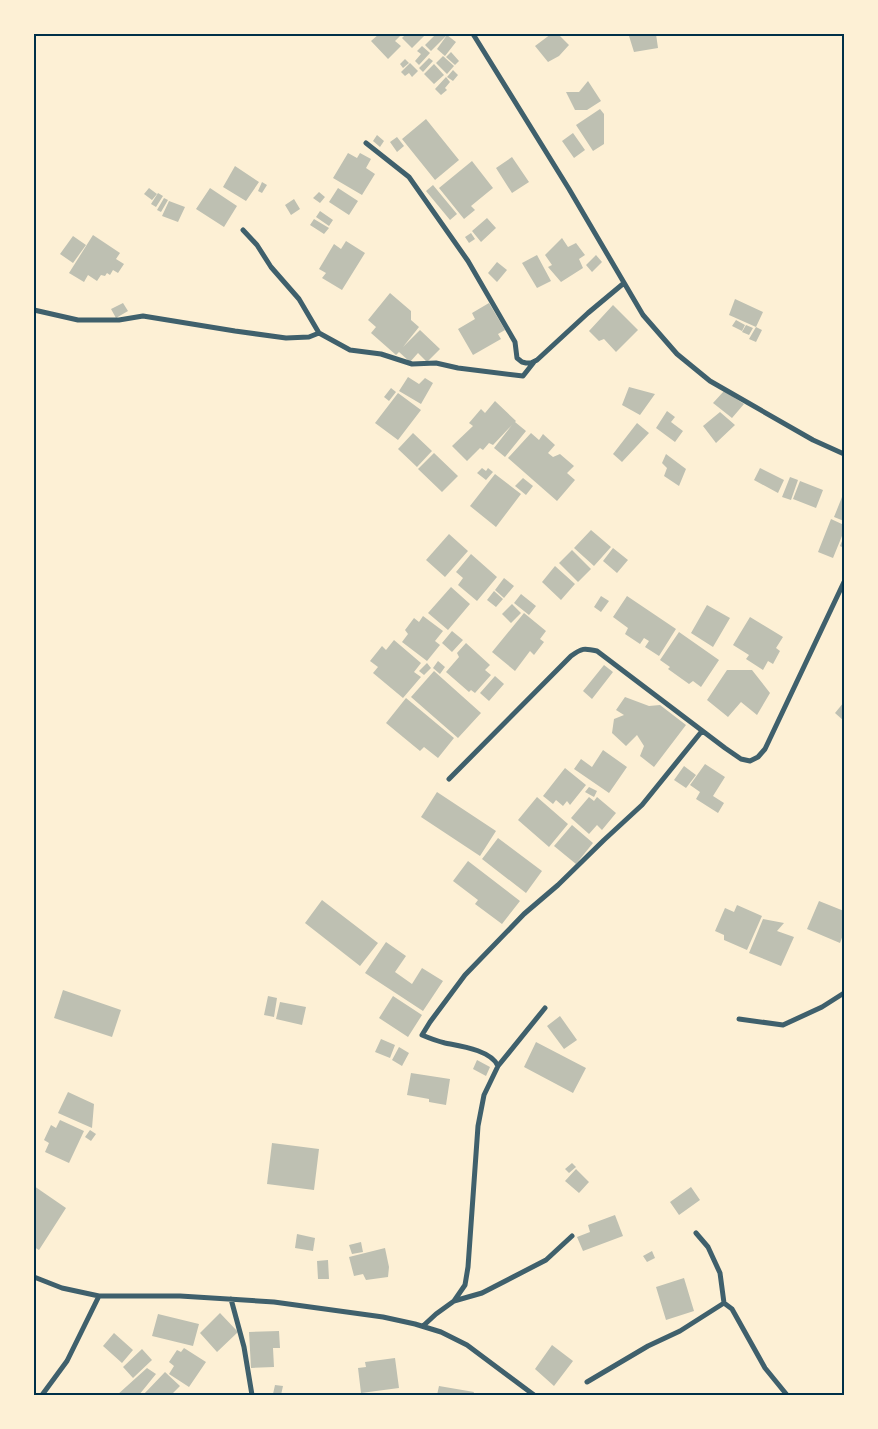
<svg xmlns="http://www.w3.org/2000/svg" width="878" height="1429" viewBox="0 0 878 1429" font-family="Literata,serif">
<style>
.building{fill:#bec0b2}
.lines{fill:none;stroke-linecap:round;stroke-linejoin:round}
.minor{stroke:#3f606c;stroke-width:5}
.neatline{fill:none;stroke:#003049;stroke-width:2}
</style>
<rect width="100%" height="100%" fill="#fdf0d5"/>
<path class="building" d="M 379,34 L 402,34 L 395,41 L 401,46 L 388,59 L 371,41 Z
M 406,34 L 426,34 L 412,48 L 402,38 Z
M 436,34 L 448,34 L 431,51 L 425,45 Z
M 551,34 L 558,34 L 569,45 L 559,56 L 548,62 L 535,46 Z
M 635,34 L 656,34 L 658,48 L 634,52 L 629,36 L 635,35 Z
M 447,35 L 456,42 L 445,56 L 437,49 Z
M 422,46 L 430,53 L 419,65 L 415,61 L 421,54 L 417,51 Z
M 451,52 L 459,61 L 455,65 L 446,57 Z
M 443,56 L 454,66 L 447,74 L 436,63 Z
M 429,58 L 433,61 L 423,72 L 419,68 Z
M 405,59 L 409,63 L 403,68 L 400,64 Z
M 410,63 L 418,71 L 412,77 L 409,73 L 405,76 L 401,72 Z
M 434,64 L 444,75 L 434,84 L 424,74 Z
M 453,70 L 458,75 L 453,81 L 447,77 Z
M 446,77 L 450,82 L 445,88 L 447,90 L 441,95 L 435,89 Z
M 588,81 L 601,101 L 587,110 L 575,110 L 566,92 L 579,92 Z
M 600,109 L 604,114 L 604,144 L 593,151 L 576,125 Z
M 426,119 L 459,160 L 435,180 L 402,139 Z
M 573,133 L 585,150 L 574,158 L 562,141 Z
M 377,135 L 384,141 L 380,147 L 373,141 Z
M 397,137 L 404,146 L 397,152 L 390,142 Z
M 348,153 L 357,158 L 360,153 L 371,159 L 366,168 L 375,174 L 362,195 L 333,178 Z
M 512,157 L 529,182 L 512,193 L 496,168 Z
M 472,161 L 493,188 L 471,206 L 475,210 L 464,219 L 439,188 Z
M 235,166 L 259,182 L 246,201 L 223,187 Z
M 262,182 L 267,185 L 262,193 L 258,191 Z
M 433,185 L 457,214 L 450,220 L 426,191 Z
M 149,188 L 157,194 L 152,200 L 144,194 Z
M 210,188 L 237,206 L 224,227 L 196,209 Z
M 338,188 L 358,201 L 349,215 L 329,202 Z
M 319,192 L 325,197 L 320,203 L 313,198 Z
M 158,193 L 163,196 L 156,207 L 151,204 Z
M 164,198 L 168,200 L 161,212 L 157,210 Z
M 294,199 L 300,209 L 291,215 L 285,205 Z
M 169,201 L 185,207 L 178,222 L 162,216 Z
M 320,211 L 333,220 L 329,226 L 316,217 Z
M 487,218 L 496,228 L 481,242 L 472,231 Z
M 314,219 L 329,228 L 324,234 L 310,225 Z
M 471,233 L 475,239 L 469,243 L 465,237 Z
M 93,235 L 120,253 L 116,259 L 124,264 L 118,273 L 113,270 L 110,275 L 107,273 L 105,276 L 101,275 L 97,281 L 88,275 L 84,282 L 69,273 Z
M 73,236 L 86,245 L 73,263 L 60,254 Z
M 562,238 L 568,247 L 576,243 L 585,255 L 579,259 L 583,268 L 561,282 L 548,267 L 552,265 L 545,255 Z
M 346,241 L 365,253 L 342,290 L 322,278 L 326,273 L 319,269 L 334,244 L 341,249 Z
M 537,255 L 551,281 L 537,288 L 522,263 Z
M 596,255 L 602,262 L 592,272 L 586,265 Z
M 497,262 L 507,270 L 497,282 L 488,273 Z
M 390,293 L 411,311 L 411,320 L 419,327 L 403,347 L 420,330 L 440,349 L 427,362 L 418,353 L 410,362 L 399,352 L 396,355 L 371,333 L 376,327 L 368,320 Z
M 735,299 L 763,312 L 756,327 L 762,330 L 756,342 L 749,339 L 756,327 L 729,315 Z
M 123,303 L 128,311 L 116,318 L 111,309 Z
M 489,303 L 505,330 L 498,334 L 501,339 L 473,355 L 458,329 L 475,319 L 472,313 Z
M 613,305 L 638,330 L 616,352 L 604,339 L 599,341 L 589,331 Z
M 736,320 L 745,325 L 742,331 L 732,326 Z
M 746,325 L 753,328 L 749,335 L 742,332 Z
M 408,377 L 419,384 L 425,378 L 433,383 L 421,404 L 399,391 Z
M 629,387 L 655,394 L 640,415 L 622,405 Z
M 391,388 L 396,392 L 389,401 L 384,397 Z
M 724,391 L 744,404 L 732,418 L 713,403 Z
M 398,393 L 421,410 L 398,440 L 375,423 Z
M 495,401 L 516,421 L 515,422 L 526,431 L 505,457 L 494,448 L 512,425 L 493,445 L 489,443 L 483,450 L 480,448 L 467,461 L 452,446 L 473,426 L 469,423 L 481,409 L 485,413 Z
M 667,411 L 675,417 L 671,422 L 683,431 L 675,442 L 656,428 Z
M 720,412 L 735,425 L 716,443 L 703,426 Z
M 637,423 L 649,433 L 622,462 L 613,454 Z
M 413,433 L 432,451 L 417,467 L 398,449 Z
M 531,433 L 539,440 L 543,434 L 555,445 L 548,453 L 553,457 L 560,454 L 574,466 L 567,473 L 575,480 L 557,501 L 508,458 Z
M 434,453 L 458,476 L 442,492 L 418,469 Z
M 666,454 L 686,469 L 679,486 L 664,476 L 667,468 L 662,463 Z
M 482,468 L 486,471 L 488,468 L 493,472 L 486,480 L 477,473 Z
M 760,468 L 784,480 L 778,493 L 754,480 Z
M 495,474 L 521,494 L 496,527 L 470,506 Z
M 790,477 L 798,480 L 791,500 L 782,497 Z
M 523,478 L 533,486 L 526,495 L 515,486 Z
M 800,481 L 823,490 L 816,508 L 793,499 Z
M 844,492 L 844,521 L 834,517 Z
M 831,519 L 844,525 L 844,531 L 833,558 L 818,552 Z
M 591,530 L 611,547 L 594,566 L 574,548 Z
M 449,534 L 468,551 L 445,577 L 426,560 Z
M 844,536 L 844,548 L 840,546 Z
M 613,548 L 628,560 L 617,573 L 603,561 Z
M 572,550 L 591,569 L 578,582 L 559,563 Z
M 471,554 L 497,577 L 477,601 L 458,585 L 463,578 L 456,572 Z
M 555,566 L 575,584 L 561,600 L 542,582 Z
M 504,578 L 514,586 L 504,598 L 495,590 Z
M 451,587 L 470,604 L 448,630 L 428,613 Z
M 494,591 L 503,599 L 496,607 L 487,600 Z
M 521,594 L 536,606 L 529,615 L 514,603 Z
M 601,596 L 609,601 L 601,612 L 594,607 Z
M 627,596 L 676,629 L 659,656 L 645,647 L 649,641 L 644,638 L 640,644 L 625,634 L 628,628 L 613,617 Z
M 512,604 L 521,613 L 511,623 L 502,614 Z
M 707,605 L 730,618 L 713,647 L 691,633 Z
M 524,613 L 546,631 L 540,639 L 544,642 L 534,655 L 530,651 L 515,671 L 492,652 Z
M 423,616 L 443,631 L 435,641 L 440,645 L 427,661 L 402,642 L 408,634 L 405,630 L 414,618 L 419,622 Z
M 750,617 L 783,637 L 776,648 L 780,651 L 773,664 L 768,661 L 763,670 L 746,659 L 749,655 L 733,645 Z
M 452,631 L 463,640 L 452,652 L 442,643 Z
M 679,632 L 719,660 L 701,687 L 693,681 L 689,684 L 668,669 L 670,667 L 660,660 Z
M 394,640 L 421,663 L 414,672 L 421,677 L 403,698 L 373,673 L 378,667 L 370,661 L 382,646 L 386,650 Z
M 466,643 L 490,665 L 485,670 L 491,675 L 475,693 L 471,690 L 469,692 L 446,672 L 459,657 L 457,653 Z
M 438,661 L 445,667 L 440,674 L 433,668 Z
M 427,663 L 431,668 L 424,675 L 419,671 Z
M 604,665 L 613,672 L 592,699 L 583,691 Z
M 727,670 L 752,670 L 770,693 L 757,715 L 741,702 L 728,717 L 707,700 Z
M 434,671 L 481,713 L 458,738 L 411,697 Z
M 495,676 L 504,684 L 489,701 L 480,693 Z
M 625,697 L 649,706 L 660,705 L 686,725 L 654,767 L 640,756 L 644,746 L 637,735 L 626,746 L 612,733 L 614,719 L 624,715 L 616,710 Z
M 406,698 L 454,738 L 438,758 L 424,747 L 420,751 L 386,723 Z
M 844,702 L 844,721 L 835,713 Z
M 603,750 L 627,767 L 609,793 L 574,769 L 581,759 L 592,767 Z
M 705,764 L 725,777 L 713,796 L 724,803 L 718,813 L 696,799 L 700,792 L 690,785 Z
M 684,766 L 696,775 L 686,788 L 674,780 Z
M 565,768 L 586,785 L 570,805 L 567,801 L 563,806 L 556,800 L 553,804 L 543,796 Z
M 589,787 L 597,791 L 594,797 L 585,792 Z
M 437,792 L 496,831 L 480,856 L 421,817 Z
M 537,797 L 568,824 L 549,847 L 518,820 Z
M 589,797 L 594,801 L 597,797 L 616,813 L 602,830 L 597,825 L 589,834 L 571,818 Z
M 572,825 L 593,843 L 576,864 L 554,846 Z
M 498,838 L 542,871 L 526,893 L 482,859 Z
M 468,861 L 520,901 L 502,924 L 475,904 L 478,900 L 453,881 Z
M 322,900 L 378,943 L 360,966 L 305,923 Z
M 819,901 L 844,911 L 844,932 L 840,943 L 807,929 Z
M 737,905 L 762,916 L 747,950 L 724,940 L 724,935 L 715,931 L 725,908 L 734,912 Z
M 763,919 L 784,923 L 777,931 L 794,937 L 781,966 L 749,953 Z
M 386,942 L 406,956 L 395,972 L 412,984 L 422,968 L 443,981 L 423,1011 L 365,973 Z
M 63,990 L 121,1010 L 112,1037 L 54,1018 Z
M 268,996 L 277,998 L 274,1017 L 264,1015 Z
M 393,996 L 422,1015 L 408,1037 L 379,1018 Z
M 280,1002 L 306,1007 L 302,1025 L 276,1019 Z
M 560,1016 L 577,1040 L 564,1049 L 547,1026 Z
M 381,1039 L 395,1045 L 390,1058 L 375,1052 Z
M 536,1042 L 586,1068 L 573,1093 L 524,1067 Z
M 399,1047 L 409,1053 L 402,1066 L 392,1060 Z
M 477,1060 L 490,1067 L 486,1076 L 473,1069 Z
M 411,1073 L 450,1079 L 446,1105 L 429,1102 L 429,1099 L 407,1095 Z
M 68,1092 L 94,1104 L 92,1128 L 58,1113 Z
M 60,1120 L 84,1131 L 69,1163 L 45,1152 L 49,1143 L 44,1140 L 51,1125 L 56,1128 Z
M 90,1130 L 96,1134 L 91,1141 L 85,1137 Z
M 272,1143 L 319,1149 L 314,1190 L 267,1184 Z
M 572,1163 L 576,1167 L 569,1173 L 565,1169 Z
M 576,1169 L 589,1182 L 579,1193 L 565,1181 Z
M 34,1186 L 66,1208 L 39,1250 L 34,1247 Z
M 691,1187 L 700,1200 L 679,1215 L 670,1202 Z
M 615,1215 L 623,1236 L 583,1251 L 577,1237 L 590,1232 L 588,1225 Z
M 297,1234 L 315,1238 L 313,1251 L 295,1248 Z
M 361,1242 L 363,1252 L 352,1254 L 349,1245 Z
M 385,1248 L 389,1267 L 388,1277 L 366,1280 L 363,1274 L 354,1276 L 349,1257 Z
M 652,1251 L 655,1258 L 647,1262 L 643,1256 Z
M 328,1260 L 329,1279 L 318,1279 L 317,1261 Z
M 684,1278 L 694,1311 L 666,1320 L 656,1287 Z
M 220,1313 L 238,1332 L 217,1352 L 200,1333 Z
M 158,1314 L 199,1324 L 193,1346 L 152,1336 Z
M 279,1331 L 280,1348 L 273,1348 L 274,1367 L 251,1368 L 249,1332 Z
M 114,1333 L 133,1350 L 122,1363 L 103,1346 Z
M 552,1345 L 573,1361 L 554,1386 L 535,1369 Z
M 184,1348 L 206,1362 L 189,1387 L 169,1374 L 174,1366 L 169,1362 L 177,1350 L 181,1352 Z
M 142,1349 L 152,1360 L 133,1378 L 123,1367 Z
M 395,1358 L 399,1388 L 361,1393 L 358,1368 L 366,1367 L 365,1362 Z
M 147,1368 L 156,1374 L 139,1395 L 117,1395 Z
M 165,1372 L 180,1386 L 171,1395 L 143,1395 Z
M 275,1385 L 283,1386 L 281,1395 L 273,1394 Z
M 439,1386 L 474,1392 L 473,1395 L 437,1395 Z"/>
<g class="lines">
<path class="minor" d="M 473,34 L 569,189 L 643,315 L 677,354 L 710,381 L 813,440 L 844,454
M 366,143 L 409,177 L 468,261 L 515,342 L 517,358 L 522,362 L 526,363 L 531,363 L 537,360 L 588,313 L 624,283
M 243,230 L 257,245 L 271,267 L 299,299 L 319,333
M 34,310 L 78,320 L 119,320 L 143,316 L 235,331 L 286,338 L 309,337 L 319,333 L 350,350 L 381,354 L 412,364 L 436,363 L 458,368 L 523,376 L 534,362
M 449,779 L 571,656 C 582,648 584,648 597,651 L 725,748 L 741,759 L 750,761 L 758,757 L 765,749 L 844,582
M 545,1008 L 498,1066 C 491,1050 460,1046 445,1043 C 437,1041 429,1038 422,1035 L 430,1022 L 465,975 L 524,914 L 558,885 L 604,840 L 642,805 L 702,731
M 739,1019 L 783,1025 L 822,1007 L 844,993
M 498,1066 L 484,1095 L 478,1126 L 468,1267 L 465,1285 L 454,1301 L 482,1293 L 546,1260 L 572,1236
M 696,1233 L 708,1247 L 720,1273 L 724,1303
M 34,1277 L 62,1288 L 99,1296 L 180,1296 L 274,1302 L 383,1317 L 415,1324 L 441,1332 L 467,1345 L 534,1395
M 231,1299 L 244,1347 L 252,1395
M 423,1326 L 436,1314 L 454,1301
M 587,1382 L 648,1346 L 680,1331 L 724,1303 L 732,1309 L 765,1368 L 787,1395
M 42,1395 L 67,1361 L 99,1296"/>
</g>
<rect width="878" height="1429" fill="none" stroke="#fdf0d5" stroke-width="70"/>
<rect x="35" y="35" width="808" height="1359" class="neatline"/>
</svg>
